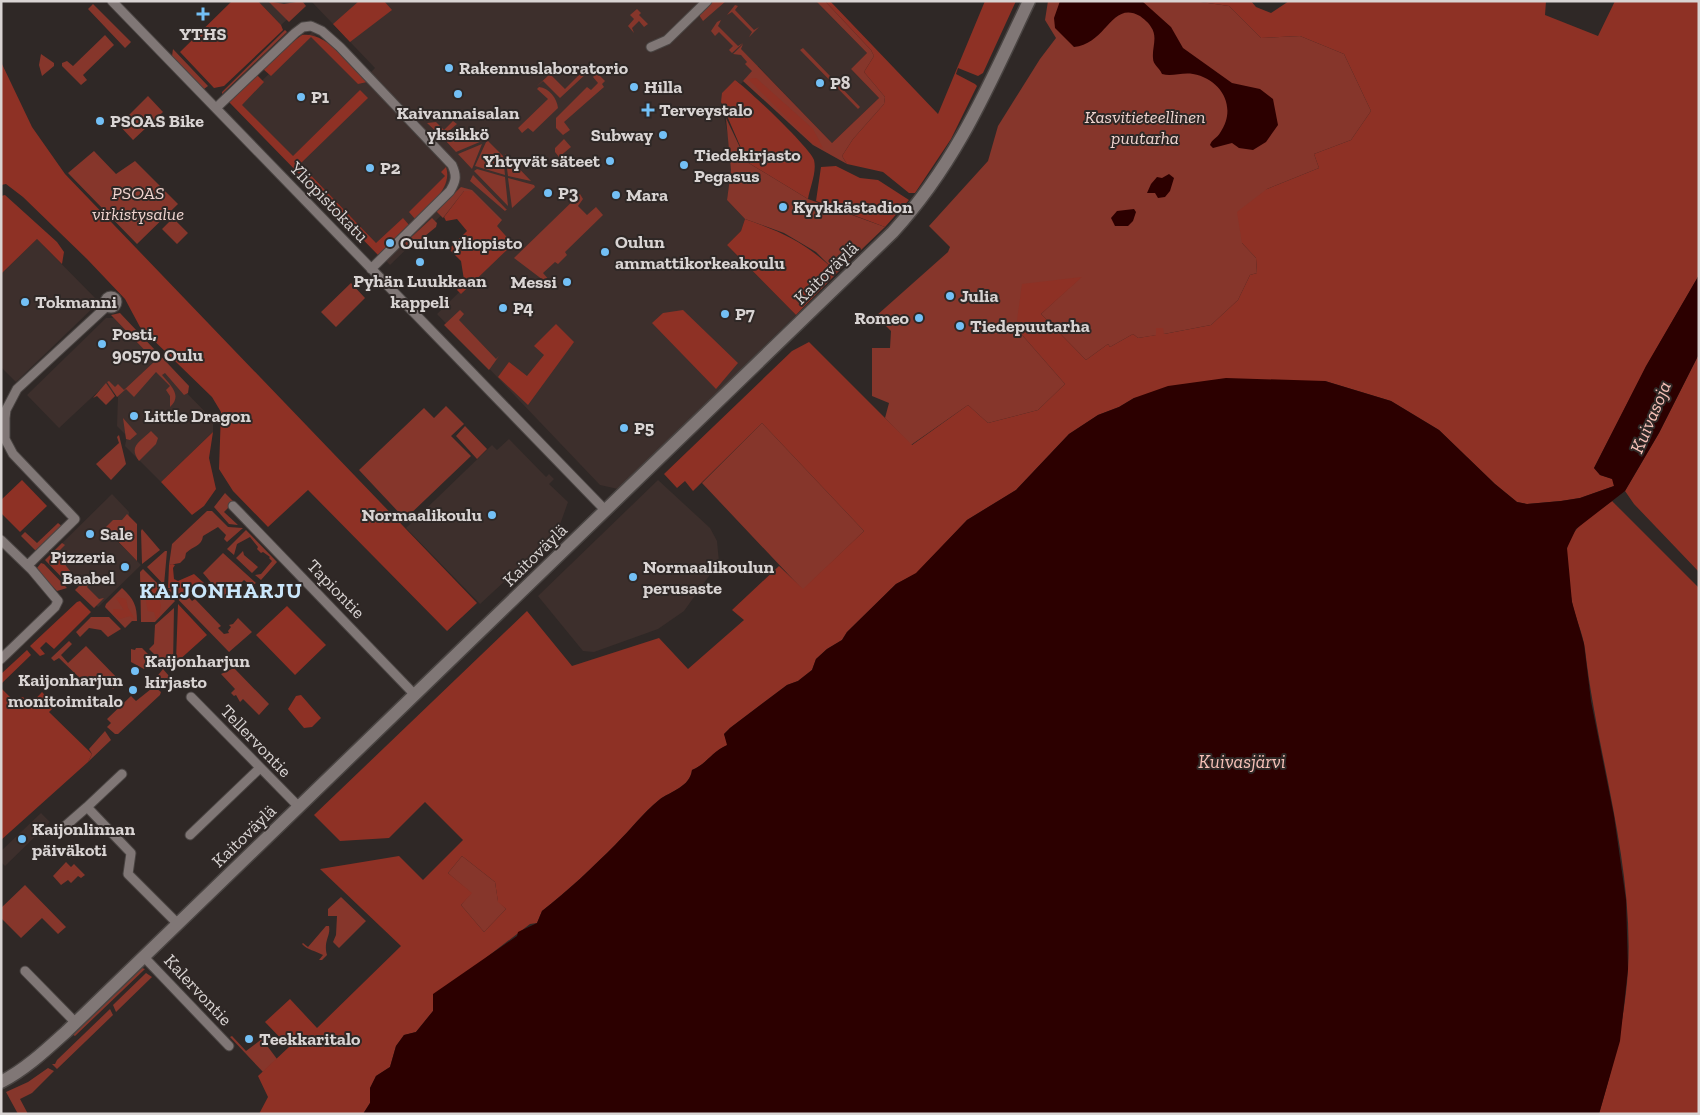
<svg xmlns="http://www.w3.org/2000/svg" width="1700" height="1115" viewBox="0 0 1700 1115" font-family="'Zilla Slab',serif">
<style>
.built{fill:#3d2f2c}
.green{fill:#86362b}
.forest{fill:#8e3125;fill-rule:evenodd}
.water{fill:#2c0000}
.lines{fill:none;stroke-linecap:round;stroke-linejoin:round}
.street-casing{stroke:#494442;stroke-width:11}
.secondary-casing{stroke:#494442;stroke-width:15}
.street{stroke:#807776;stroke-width:9}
.secondary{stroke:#807776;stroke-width:12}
.poi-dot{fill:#73c0f6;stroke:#2f2826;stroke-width:2}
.labels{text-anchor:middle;stroke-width:4;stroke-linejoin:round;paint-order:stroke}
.poi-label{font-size:18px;font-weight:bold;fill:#d9d4d3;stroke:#2f2826;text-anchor:start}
.park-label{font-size:18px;font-style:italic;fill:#efd4cf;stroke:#2f2826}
.street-label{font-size:18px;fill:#d9d4d3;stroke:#2f2826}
.water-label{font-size:19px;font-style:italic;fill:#f6c0b7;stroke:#2f2826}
.district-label{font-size:22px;font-weight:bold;letter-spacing:1px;fill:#cae6fa;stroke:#2f2826}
</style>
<rect width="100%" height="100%" fill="#2f2826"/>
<path class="built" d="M 258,1 L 307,1 L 281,25 Z
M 311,1 L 816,1 L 867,53 L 851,69 L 879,98 L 832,143 L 758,66 L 741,84 L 735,80 L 721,102 L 730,145 L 731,170 L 727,200 L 745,219 L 741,231 L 727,245 L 796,315 L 618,489 L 600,485 L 437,314 L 504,248 L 457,200 L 390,265 L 237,105 L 312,32 L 360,83 L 375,68 Z
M 37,239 L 99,302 L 16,382 L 1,367 L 1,274 Z
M 106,318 L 114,318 L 213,420 L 213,432 L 161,482 L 125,446 L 127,436 L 117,426 L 118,397 L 105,385 L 59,428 L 27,395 Z
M 509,439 L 546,477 L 549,474 L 554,479 L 549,484 L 568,502 L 557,533 L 480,604 L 406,528 L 492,445 L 497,450 Z
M 658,480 L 710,528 L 717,541 L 719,562 L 684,611 L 658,629 L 594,652 L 583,651 L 538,596 Z
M 112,494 L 129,512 L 129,528 L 116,540 L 141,565 L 98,607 L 49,556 Z
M 41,813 L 50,822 L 5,866 L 1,862 L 1,851 Z"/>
<path class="green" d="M 268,1 L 284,4 L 302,1 L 306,6 L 289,22 Z
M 713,1 L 726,1 L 703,21 L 699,15 Z
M 816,1 L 825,1 L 871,50 L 874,56 L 864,72 L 885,97 L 884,104 L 853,139 L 842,156 L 847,164 L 813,145 L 743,81 L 752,71 L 745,64 L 747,62 L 741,55 L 733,54 L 743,44 L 741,49 L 832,143 L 879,98 L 851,69 L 867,53 Z
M 1048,1 L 1194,1 L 1229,6 L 1261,38 L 1300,36 L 1344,54 L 1371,111 L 1351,140 L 1314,154 L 1319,168 L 1267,189 L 1242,243 L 1256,258 L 1257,273 L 1250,275 L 1238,300 L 1211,325 L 1164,334 L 1156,328 L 1157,335 L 1138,338 L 1133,334 L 1110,347 L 1108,344 L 1086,360 L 1041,314 L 1081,277 L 1016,328 L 1065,384 L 1038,410 L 988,423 L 968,405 L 911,445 L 885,418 L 889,403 L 872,396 L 872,348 L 890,348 L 891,331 L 876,316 L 948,252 L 950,247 L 929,226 L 988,161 L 998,126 L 1040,59 L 1056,38 L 1045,20 Z
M 93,4 L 131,42 L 125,48 L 88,9 Z
M 735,5 L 738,6 L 735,10 L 754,30 L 759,27 L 749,37 L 752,32 L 732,12 L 727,15 Z
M 637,9 L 641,13 L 639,15 L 648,24 L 644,27 L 639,21 L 632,28 L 634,33 L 628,26 L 634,19 L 630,15 Z
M 721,20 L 718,26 L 738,46 L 743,43 L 732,53 L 729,50 L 733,46 L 719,32 L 715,36 L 711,31 L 717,22 Z
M 285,30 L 287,32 L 222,94 L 222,92 Z
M 105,35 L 114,45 L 83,75 L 87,80 L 81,85 L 62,66 L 62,63 L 67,61 L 73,66 Z
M 803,48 L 860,107 L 858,109 L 800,50 Z
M 173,49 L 208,86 L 204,89 L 172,56 Z
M 41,54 L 54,63 L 54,66 L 42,76 L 39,65 Z
M 585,69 L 588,72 L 560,98 L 543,81 L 536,87 L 550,74 L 565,89 Z
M 597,73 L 605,81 L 602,84 L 604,87 L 564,122 L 570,130 L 563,135 L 556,128 L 556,118 L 587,87 L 591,90 L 598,83 L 593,77 Z
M 539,87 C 549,88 557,98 558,108 L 533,132 L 528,128 L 522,133 L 518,128 L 548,99 L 537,89 Z
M 148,96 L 163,112 L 133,140 L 119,125 Z
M 726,118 L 747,162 L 808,199 L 885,227 L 837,273 L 816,252 L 784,233 L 745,219 L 727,200 L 731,170 Z
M 453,121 L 457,124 L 442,137 L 427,123 L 436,122 L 444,130 Z
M 460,126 L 465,132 L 468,130 L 471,133 L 474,130 L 483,139 L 482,141 L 456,152 L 445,140 Z
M 564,139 L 571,147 L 559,157 L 555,152 L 555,148 Z
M 487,140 L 503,156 L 505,175 L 475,166 Z
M 482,144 L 472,169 L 458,154 Z
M 94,151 L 116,174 L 135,161 L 178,204 L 137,244 L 68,173 Z
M 505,154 L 531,181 L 508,176 Z
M 477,169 L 505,177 L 508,206 L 474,171 Z
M 473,175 L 507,210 L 506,210 L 505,211 L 470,181 Z
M 508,178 L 534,185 L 535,187 L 512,208 Z
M 461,187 L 472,190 L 502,220 L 497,226 L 464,191 L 443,218 L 436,211 Z
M 580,194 L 583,199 L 578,206 L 587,215 L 596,207 L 603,215 L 565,252 L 567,255 L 558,264 L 555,262 L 543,273 L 550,281 L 547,283 L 514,258 Z
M 173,218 L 188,233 L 177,244 L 162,229 Z
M 432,218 L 437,223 L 436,227 L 409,249 L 405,243 Z
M 351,283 L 365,298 L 336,327 L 321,312 Z
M 460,310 L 464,314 L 459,320 L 496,359 L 499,356 L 489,370 L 444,325 Z
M 120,313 L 189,386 L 188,393 L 184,395 L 165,373 L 162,375 C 170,385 183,395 170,407 L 170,396 L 166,390 L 170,386 L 156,372 L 134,397 L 126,389 L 117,397 L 107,382 L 109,381 L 115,387 L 118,384 L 124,390 L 155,361 L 111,315 Z
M 106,383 L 115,396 L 106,405 L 97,396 L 93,398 Z
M 446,406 L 464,424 L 451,436 L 471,456 L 405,519 L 359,470 L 424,408 L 434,418 Z
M 123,418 L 137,434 L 130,440 L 126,439 Z
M 762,423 L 864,531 L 803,590 L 702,483 Z
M 465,426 L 487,449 L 477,459 L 456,436 Z
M 151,431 L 158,438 L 156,444 L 139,461 C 128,446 140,442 151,431 Z
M 119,435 L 126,464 L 111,480 L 96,464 L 119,443 L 117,437 Z
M 225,493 L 234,502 L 224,512 L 238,525 L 229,524 L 214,507 Z
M 207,511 L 212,511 L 228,527 L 243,528 L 227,542 L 224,539 L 226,535 L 218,527 L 203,536 C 202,546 193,546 186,553 L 185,558 L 180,563 L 169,565 L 172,544 Z
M 127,514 L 137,524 L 137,561 L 105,528 L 113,520 L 122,520 Z
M 58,523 L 63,527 L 37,552 L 21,536 L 25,532 L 37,543 Z
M 142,529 L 160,550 L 142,564 L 141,531 Z
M 246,530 L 277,562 L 261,580 L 255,575 L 261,574 L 272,561 L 269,558 L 270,557 L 263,552 L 261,553 L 257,549 L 258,547 L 250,537 L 237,544 L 234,555 L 227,549 Z
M 62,543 L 65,545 L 56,554 C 64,563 71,571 75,579 L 78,577 L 69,585 L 45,560 Z
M 165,551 L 167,551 L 164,585 L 147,567 Z
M 243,551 L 244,555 L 258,567 L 252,573 L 236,558 Z
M 223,553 L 256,583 L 251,586 L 244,580 L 225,599 L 203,573 Z
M 41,563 L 44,564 L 67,588 L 57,591 L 39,572 L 37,568 Z
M 143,569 L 175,601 L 155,622 L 141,622 L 140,572 Z
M 90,581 L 87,587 L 99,599 L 104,598 L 94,608 L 75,590 L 83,582 Z
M 122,588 C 134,599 137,606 137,621 L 132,621 L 125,628 L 105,607 L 106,604 Z
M 168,589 L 179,590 L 183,597 L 187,595 L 192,601 L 195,599 L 221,626 L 218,628 L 224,634 L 229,633 L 228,631 L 231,627 L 229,625 L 233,624 L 238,618 L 252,632 L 229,652 Z
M 174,608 L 173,665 L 169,669 L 149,649 L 154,644 L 155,625 Z
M 91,617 L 109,617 L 121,629 L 108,637 L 101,630 L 89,628 L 80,637 L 76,632 Z
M 69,641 L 72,644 L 61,655 L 68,663 L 86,646 L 121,682 L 113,689 L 109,683 L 87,685 L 59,658 L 54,661 L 51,658 Z
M 136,648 L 142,648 L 154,660 L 144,669 L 131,662 L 131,649 L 135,650 Z
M 234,668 L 269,704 L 259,715 L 243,699 L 240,702 L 236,695 L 234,696 L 231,693 L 235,689 L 221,674 Z
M 163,669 L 169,676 L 169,684 L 164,689 L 155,679 Z
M 152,685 L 161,692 L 160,695 L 118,734 L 115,734 L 107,727 L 111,723 L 107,719 L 131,696 L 136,701 L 151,689 Z
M 105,731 L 111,740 L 88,762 L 92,754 L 89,749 Z
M 462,856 L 495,882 L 498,901 L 506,909 L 484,932 L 461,905 L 471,893 L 448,873 Z
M 66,862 L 71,867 L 74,864 L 85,875 L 81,878 L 78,876 L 71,883 L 68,880 L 61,885 L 53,876 Z
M 25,885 L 66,927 L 58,934 L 42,918 L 21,938 L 1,918 L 1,908 Z
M 341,897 L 366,921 L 339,948 L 333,942 L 336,935 L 337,916 L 328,916 L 328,909 Z
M 326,926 L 329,926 C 331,936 323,941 327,955 L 322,960 L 319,960 L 323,955 C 316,951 307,950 302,944 L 303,943 L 308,947 Z
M 142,968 L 145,969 L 75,1036 L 70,1033 L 138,969 Z
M 146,973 L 152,977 L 116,1012 L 113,1005 Z
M 110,1009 L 113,1015 L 57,1069 L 52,1064 L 55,1064 L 57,1060 Z
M 232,1036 L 246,1051 L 262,1039 L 277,1059 L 263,1072 L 230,1037 Z
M 48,1068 L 54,1071 L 32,1093 L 20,1099 L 28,1114 L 18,1114 L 6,1092 L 28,1082 Z"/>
<path class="forest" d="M 232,1 L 258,1 L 281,25 L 283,30 L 224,86 L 214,88 L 180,52 Z
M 359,1 L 384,1 L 392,10 L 350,42 L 333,24 Z
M 825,1 L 830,1 L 938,114 L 985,1 L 1016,1 L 983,73 L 978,76 L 958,68 L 956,74 L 975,84 L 977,86 L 951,139 L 915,193 L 909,193 L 883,172 L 847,164 L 842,156 L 853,139 L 884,104 L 885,97 L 864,72 L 874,56 L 871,50 Z
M 1194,1 L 1251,1 L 1256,7 L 1271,13 L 1289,1 L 1546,1 L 1545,15 L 1598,36 L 1615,1 L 1699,1 L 1699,275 L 1646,367 L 1594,468 L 1600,475 L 1613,479 L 1614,486 L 1580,498 L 1561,501 L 1527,504 L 1517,502 L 1495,484 L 1439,430 L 1391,401 L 1325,381 L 1134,398 L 1119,407 L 1098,415 L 1069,434 L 1016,490 L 967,520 L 916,574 L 896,584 L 847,632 L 842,640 L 827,649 L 816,659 L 812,670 L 798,681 L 787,685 L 730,728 L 724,734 L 728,745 C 711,752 707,764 692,770 C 690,787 671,791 659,800 C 643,813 631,829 616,844 C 593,867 568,891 542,911 L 537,923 L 530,924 L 487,957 L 433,1011 L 416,1032 L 404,1035 L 396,1046 L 390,1067 L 376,1076 L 370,1088 L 370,1103 L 363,1114 L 259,1114 L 268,1097 L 258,1076 L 289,1047 L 265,1022 L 290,999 L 317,1028 L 401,946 L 320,869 L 399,856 L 423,880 L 463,840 L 425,802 L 389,838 L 340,841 L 314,815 L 527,611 L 572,666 L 659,638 L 688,669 L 744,620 L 732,610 L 779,566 L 803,589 L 864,531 L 762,423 L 693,491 L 685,481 L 677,488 L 664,474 L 792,351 L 809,342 L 912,445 L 968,405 L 988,423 L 1038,410 L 1065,384 L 1016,328 L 1022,284 L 1082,277 L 1041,314 L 1086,360 L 1108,344 L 1110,347 L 1133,334 L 1138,338 L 1156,335 L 1156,328 L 1163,328 L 1164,334 L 1211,325 L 1238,300 L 1250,275 L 1257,273 L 1256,258 L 1242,243 L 1237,212 L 1267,189 L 1319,168 L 1314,154 L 1351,140 L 1371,111 L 1344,54 L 1300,36 L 1261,38 L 1229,6 ZM 462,856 L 495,882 L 498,902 L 506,909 L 484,932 L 461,905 L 472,893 L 448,873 Z
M 302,35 C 328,32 351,66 367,82 L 358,84 L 311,37 L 271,76 L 263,69 L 284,48 Z
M 1,62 L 32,127 L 65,174 L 477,603 L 447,631 L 308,490 L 268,527 L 233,491 L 219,469 L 221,412 L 212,397 L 140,327 L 125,299 L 87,259 L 23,197 L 6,184 L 1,185 Z
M 257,75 L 264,82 L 242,105 L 293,156 L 360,90 L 368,98 L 300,164 L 376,243 L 403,218 L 409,225 L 378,255 L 229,102 Z
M 756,78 L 813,129 L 823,148 L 813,144 L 748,79 Z
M 735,80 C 748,89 810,148 814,160 C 817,172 810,187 808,199 L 747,162 L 721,102 L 722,93 Z
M 836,166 L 860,178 L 878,180 L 909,200 L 885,227 L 816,201 L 821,167 Z
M 446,167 C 453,188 429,206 415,219 L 409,212 L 445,176 L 441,172 Z
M 464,191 L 471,191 L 499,220 L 497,226 L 513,244 L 461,294 L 457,290 L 464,280 L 461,261 L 449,249 L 467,231 L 457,219 L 446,221 L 444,217 Z
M 5,195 L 57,242 L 64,252 L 62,264 L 37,239 L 1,274 L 1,196 Z
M 745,219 C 784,233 807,243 837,273 L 796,315 L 727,245 L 741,231 Z
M 683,310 L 738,363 L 716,389 L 652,323 L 663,313 Z
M 556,324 L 574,342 L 528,405 L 498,377 L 509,362 L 527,376 L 544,355 L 534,346 Z
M 1699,354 L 1699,572 L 1634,504 L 1625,491 L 1659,433 Z
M 213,432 L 209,458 L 216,489 L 204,506 L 192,515 L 161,482 Z
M 22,480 L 47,506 L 20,532 L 1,513 L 1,500 Z
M 1612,501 L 1699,588 L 1699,1114 L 1599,1114 C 1613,1066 1625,1019 1628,970 C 1634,863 1597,755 1585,649 C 1583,633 1575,618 1572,602 C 1569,586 1566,564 1567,549 C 1570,527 1596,513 1612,501 Z
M 54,555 L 70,572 L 69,574 C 60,574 51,569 48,559 Z
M 172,564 L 175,565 L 173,568 L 174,579 L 178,581 L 194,574 L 204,583 L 197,587 L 196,591 L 193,589 L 189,590 L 183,598 L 179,590 L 168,588 L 169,565 Z
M 153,584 L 161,592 L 158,596 L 161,605 L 159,617 L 156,619 L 154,612 L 148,611 C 145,599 145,594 153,584 Z
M 117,597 L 126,599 L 128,608 L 135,619 L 130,616 L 120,619 L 113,614 L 113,609 L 124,610 L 116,598 Z
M 80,601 L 91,612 L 54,649 L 46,642 L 40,648 L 45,654 L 40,656 L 30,646 L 77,602 Z
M 178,604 L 207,635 L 177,662 L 176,661 Z
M 287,606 L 326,645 L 295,675 L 256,635 Z
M 27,650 L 31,655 L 1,684 L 1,674 Z
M 1,688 L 13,700 L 23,697 L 30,705 L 42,692 L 55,706 L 49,712 L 92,754 L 88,762 L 1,840 Z
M 301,695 L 321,718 L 312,727 L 304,728 L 288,709 L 296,696 Z"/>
<path class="water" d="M 1060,1 L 1142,1 L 1171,27 L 1183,48 L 1232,83 L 1260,89 L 1273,99 L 1278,125 L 1266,142 L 1253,150 L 1239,148 L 1232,143 L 1213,148 L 1210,145 C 1212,139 1217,138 1220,133 C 1238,107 1221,79 1193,74 C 1182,72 1172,77 1162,74 C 1159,67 1153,65 1153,58 C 1152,47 1158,37 1151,27 C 1149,23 1144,19 1140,16 C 1111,0 1107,44 1074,47 L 1055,28 L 1054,18 Z
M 1169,174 L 1174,178 L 1170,191 L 1165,197 L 1158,198 L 1155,193 L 1147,193 L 1151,184 L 1157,177 L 1162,178 Z
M 1134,209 L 1136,212 L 1133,221 L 1128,226 L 1115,226 L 1111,218 L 1117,211 Z
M 1699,275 L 1699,354 L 1659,433 L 1625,491 L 1576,529 L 1567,548 L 1572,602 L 1584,644 L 1591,701 L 1614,816 L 1626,900 L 1628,969 L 1620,1041 L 1599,1114 L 363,1114 L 370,1103 L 370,1088 L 376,1076 L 390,1067 L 396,1046 L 404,1035 L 416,1032 L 433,1011 L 433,994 L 517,936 L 518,932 L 537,923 L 542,911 C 568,891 593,867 616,844 C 631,829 643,813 659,800 C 671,791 690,787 692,770 C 707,764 710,753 727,745 L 724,734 L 730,728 L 787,685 L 798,681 L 812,670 L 816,659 L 827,649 L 842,640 L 847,632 L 896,584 L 916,573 L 967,520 L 1016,490 L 1069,434 L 1098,415 L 1119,407 L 1134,398 L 1168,386 L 1226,378 L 1325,381 L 1391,401 L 1439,430 L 1495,484 L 1517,502 L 1527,504 L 1561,501 L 1580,498 L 1614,486 L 1612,479 L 1600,475 L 1594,468 L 1646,366 Z"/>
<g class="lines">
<defs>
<path id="street" d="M 112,1 L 606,511
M 651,47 L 667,40 L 707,1
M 216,108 L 295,33 L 303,27 L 311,26 L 322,31 L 340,47 L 452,165 C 457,176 456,181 450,191 L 371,269
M105 302a6 6 0 1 1 12 0a6 6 0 1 1-12 0Z
M 233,506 L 415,695
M 1,540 L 32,570 L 58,601 L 55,607 L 1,659
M 28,565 L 75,519 L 13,454 L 5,439 L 5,418 L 6,410 L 17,389 L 106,307
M 191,697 L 299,807
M 122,774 L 87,807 L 131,853 L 128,874 L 178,924
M 63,828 L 87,807
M 190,835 L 260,768
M 144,957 L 229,1046
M 25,971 L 76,1023"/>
<path id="secondary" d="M 1,1082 C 26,1069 46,1050 67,1031 L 893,232 C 957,162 989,85 1029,1"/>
</defs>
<use href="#street" class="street-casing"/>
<use href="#secondary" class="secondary-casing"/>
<use href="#street" class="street"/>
<use href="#secondary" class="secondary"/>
</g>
<g class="poi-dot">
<path d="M200.5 6.5h5v5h5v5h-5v5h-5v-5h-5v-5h5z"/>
<circle cx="449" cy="68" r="5"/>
<circle cx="820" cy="83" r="5"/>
<circle cx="634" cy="87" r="5"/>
<circle cx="458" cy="94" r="5"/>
<circle cx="301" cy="97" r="5"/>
<path d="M645.5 102.5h5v5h5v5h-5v5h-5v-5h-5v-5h5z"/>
<circle cx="100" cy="121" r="5"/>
<circle cx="663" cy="135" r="5"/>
<circle cx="610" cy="161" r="5"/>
<circle cx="684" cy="165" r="5"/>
<circle cx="370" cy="168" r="5"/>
<circle cx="548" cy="193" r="5"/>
<circle cx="616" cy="195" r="5"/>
<circle cx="783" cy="207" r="5"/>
<circle cx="390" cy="243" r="5"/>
<circle cx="605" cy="252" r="5"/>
<circle cx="420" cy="262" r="5"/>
<circle cx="567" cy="282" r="5"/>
<circle cx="950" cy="296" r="5"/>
<circle cx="25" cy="302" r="5"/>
<circle cx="503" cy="308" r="5"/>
<circle cx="725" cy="314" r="5"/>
<circle cx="919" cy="318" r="5"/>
<circle cx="960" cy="326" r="5"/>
<circle cx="102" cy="344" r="5"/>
<circle cx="134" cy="416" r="5"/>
<circle cx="624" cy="428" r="5"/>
<circle cx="492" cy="515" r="5"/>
<circle cx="90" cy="534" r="5"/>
<circle cx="125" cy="567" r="5"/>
<circle cx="633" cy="577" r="5"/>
<circle cx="135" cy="671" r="5"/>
<circle cx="133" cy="690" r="5"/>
<circle cx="22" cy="839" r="5"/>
<circle cx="249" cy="1039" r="5"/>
</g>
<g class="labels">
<g class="poi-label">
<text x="203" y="40" text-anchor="middle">YTHS</text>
<text x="459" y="74">Rakennuslaboratorio</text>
<text x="830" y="89">P8</text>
<text x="644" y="93">Hilla</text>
<text x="311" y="103">P1</text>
<text x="659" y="116">Terveystalo</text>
<text x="458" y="119" text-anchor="middle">Kaivannaisalan<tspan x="458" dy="21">yksikkö</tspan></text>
<text x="110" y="127">PSOAS Bike</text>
<text x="653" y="141" text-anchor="end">Subway</text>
<text x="694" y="161">Tiedekirjasto<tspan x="694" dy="21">Pegasus</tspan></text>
<text x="600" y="167" text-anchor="end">Yhtyvät säteet</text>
<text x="380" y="174">P2</text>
<text x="558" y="199">P3</text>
<text x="626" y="201">Mara</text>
<text x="793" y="213">Kyykkästadion</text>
<text x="615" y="248">Oulun<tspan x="615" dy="21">ammattikorkeakoulu</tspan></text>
<text x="400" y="249">Oulun yliopisto</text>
<text x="420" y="287" text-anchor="middle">Pyhän Luukkaan<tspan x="420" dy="21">kappeli</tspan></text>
<text x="557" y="288" text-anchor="end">Messi</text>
<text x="960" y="302">Julia</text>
<text x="35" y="308">Tokmanni</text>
<text x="513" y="314">P4</text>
<text x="735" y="320">P7</text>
<text x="909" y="324" text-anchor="end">Romeo</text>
<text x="970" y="332">Tiedepuutarha</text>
<text x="112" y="340">Posti,<tspan x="112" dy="21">90570 Oulu</tspan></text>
<text x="144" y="422">Little Dragon</text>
<text x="634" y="434">P5</text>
<text x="482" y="521" text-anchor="end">Normaalikoulu</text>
<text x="100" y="540">Sale</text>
<text x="115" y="563" text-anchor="end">Pizzeria<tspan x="115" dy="21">Baabel</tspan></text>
<text x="643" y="573">Normaalikoulun<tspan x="643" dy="21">perusaste</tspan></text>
<text x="145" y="667">Kaijonharjun<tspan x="145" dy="21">kirjasto</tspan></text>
<text x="123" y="686" text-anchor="end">Kaijonharjun<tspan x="123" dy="21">monitoimitalo</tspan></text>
<text x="32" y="835">Kaijonlinnan<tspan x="32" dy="21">päiväkoti</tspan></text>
<text x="259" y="1045">Teekkaritalo</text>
</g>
<g class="park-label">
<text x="1145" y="123">Kasvitieteellinen<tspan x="1145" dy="21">puutarha</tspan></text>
<text x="138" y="199">PSOAS<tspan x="138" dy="21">virkistysalue</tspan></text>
</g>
<g class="street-label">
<text transform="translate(329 202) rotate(46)" y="6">Yliopistokatu</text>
<text transform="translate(826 273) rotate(-44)" y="6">Kaitoväylä</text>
<text transform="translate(535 555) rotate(-44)" y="6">Kaitoväylä</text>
<text transform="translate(336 589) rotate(46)" y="6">Tapiontie</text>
<text transform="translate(256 741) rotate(46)" y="6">Tellervontie</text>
<text transform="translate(244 836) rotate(-44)" y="6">Kaitoväylä</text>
<text transform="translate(198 990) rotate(47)" y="6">Kalervontie</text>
</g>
<g class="water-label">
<text transform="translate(1650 417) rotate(-67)" y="7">Kuivasoja</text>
<text x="1242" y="768">Kuivasjärvi</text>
</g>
<g class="district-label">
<text x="221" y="598">KAIJONHARJU</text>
</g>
</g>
<rect width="1700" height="1115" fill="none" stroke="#d9d4d3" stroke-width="5"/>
</svg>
